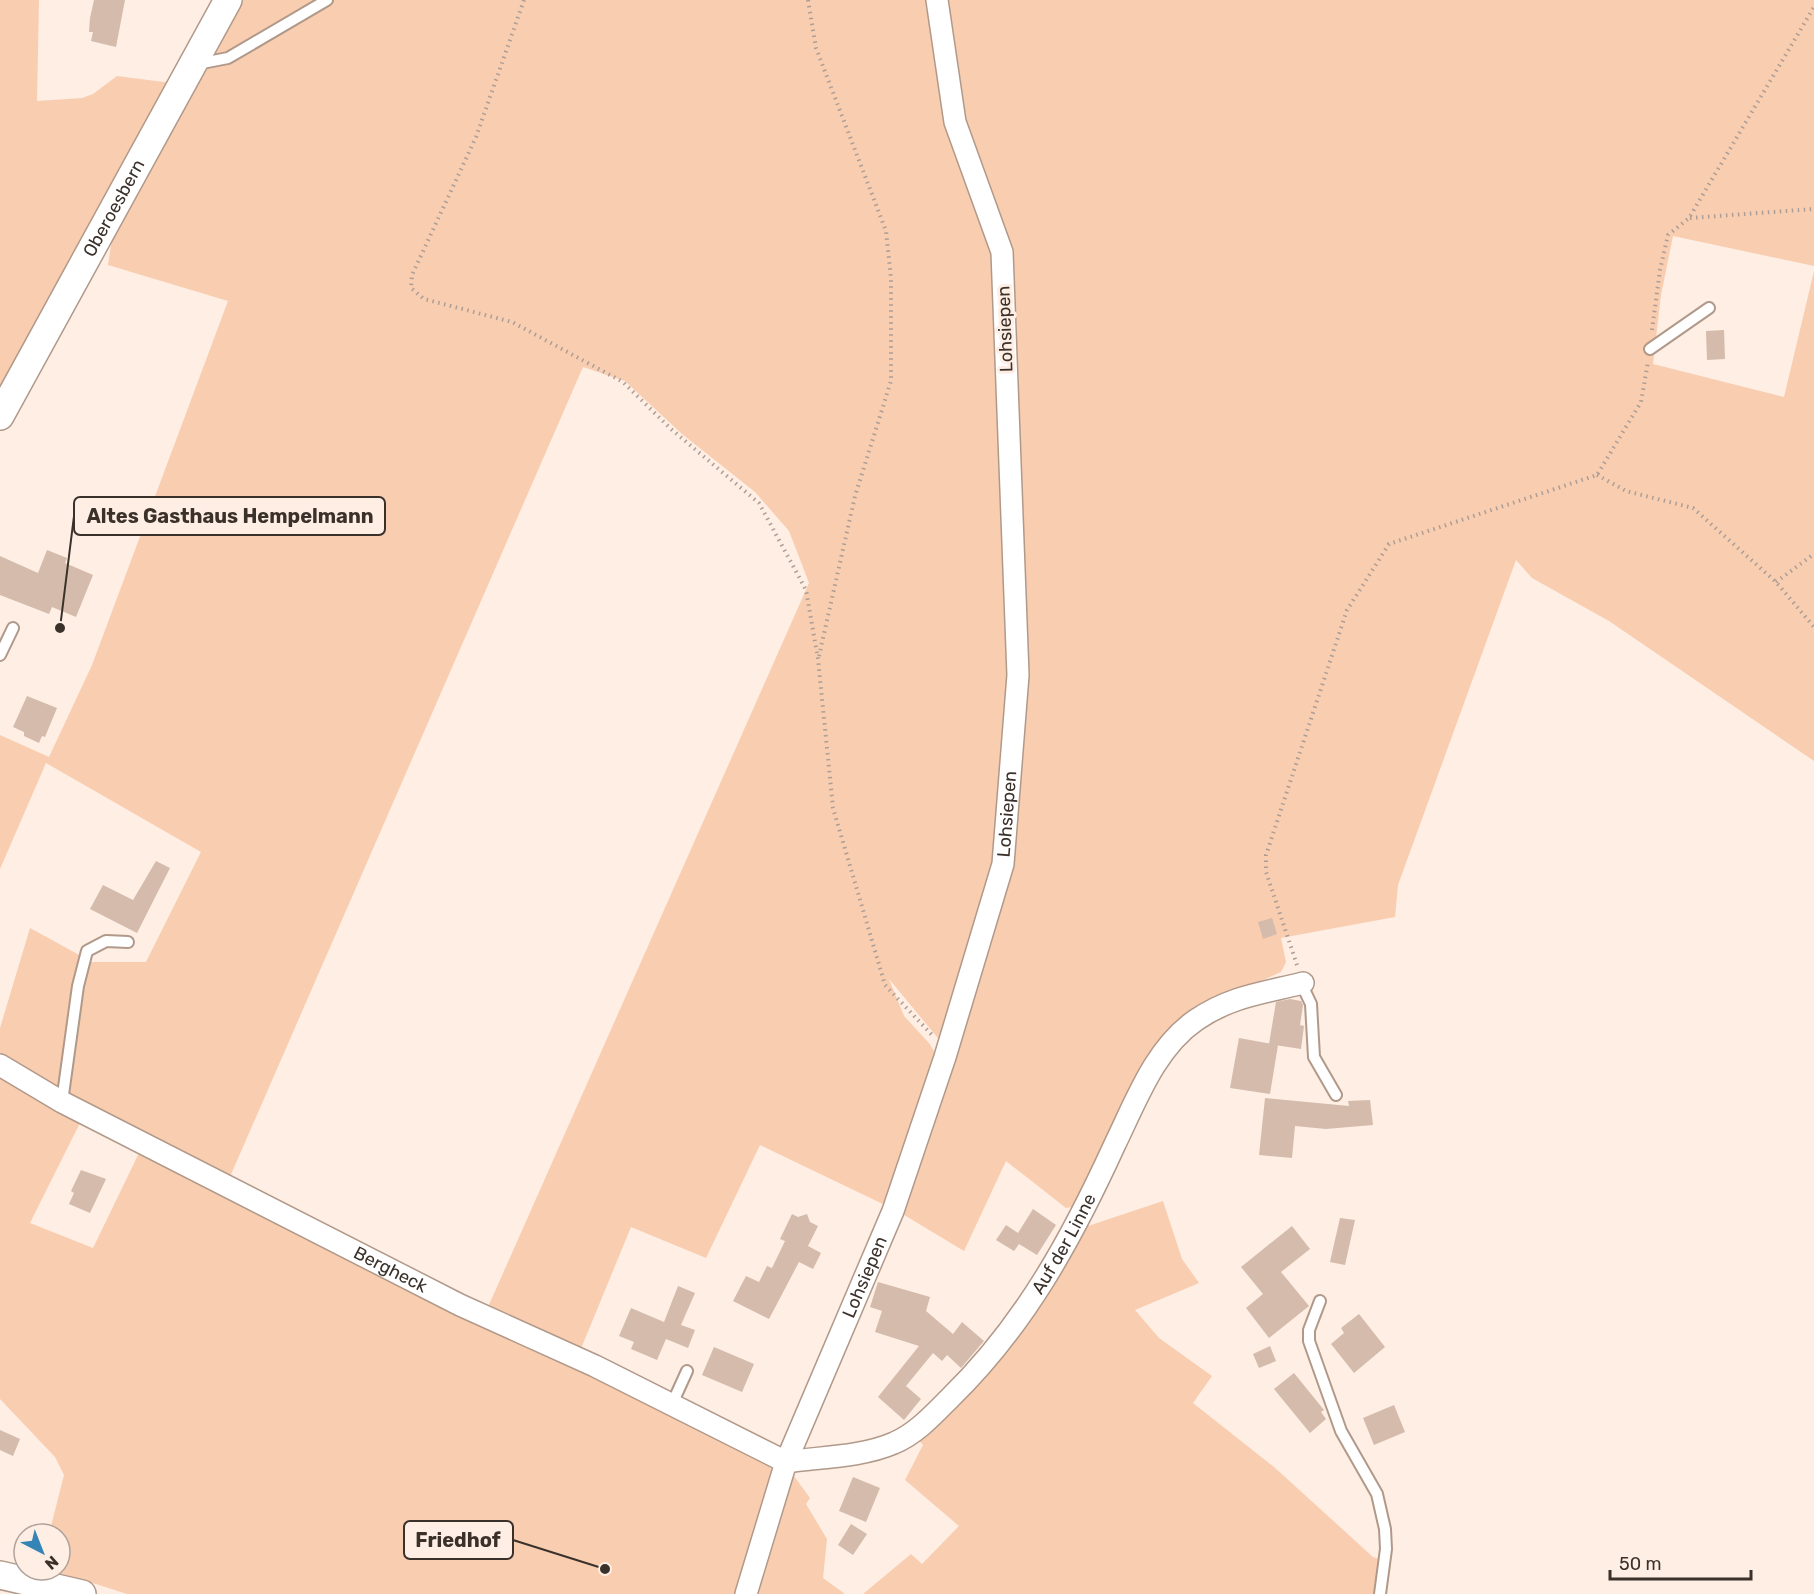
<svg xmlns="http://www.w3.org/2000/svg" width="1814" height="1594" viewBox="0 0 1814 1594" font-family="Rubik,sans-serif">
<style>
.green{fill:#f9cdb0}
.building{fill:#d4bbab}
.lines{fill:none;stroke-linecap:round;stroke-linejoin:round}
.service-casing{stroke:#b1998a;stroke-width:14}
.minor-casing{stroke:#b1998a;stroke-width:24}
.tertiary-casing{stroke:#b1998a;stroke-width:30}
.path{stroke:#ac9e96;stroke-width:4;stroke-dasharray:1.5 4.5;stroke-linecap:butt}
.service{stroke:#fff;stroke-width:10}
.minor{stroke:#fff;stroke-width:21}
.tertiary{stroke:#fff;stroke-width:27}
.labels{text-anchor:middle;stroke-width:6;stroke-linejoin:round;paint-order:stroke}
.street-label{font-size:18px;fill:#3b312b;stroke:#feeee4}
.leader{fill:none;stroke:#3b312b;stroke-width:2}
.callout-dot{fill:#3b312b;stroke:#feeee4;stroke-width:2}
.callout{fill:#feeee4;stroke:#3b312b;stroke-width:2}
.callout-label{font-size:20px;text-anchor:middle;font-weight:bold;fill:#3b312b}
</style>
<rect width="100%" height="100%" fill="#feeee4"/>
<path class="green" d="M 0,0 L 39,0 L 37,101 L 82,98 L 93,94 L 117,76 L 179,84 L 228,0 L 1814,0 L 1814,266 L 1673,236 L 1661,295 L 1653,364 L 1784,397 L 1814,271 L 1814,761 L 1609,621 L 1532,578 L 1516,560 L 1398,885 L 1395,917 L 1281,938 L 1286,962 L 1281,972 L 1200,1009 L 1082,1205 L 1066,1208 L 1006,1161 L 964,1251 L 901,1213 L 1007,890 L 942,1043 L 889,979 L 904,1016 L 929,1043 L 937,1056 L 887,1206 L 760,1145 L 706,1258 L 631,1227 L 580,1351 L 488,1307 L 809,583 L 789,531 L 755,492 L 682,434 L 625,381 L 583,367 L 229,1179 L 61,1094 L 0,1056 L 0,1028 L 30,928 L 92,962 L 146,962 L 201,852 L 46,763 L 0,869 L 0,735 L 49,757 L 92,665 L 228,301 L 108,265 L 113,232 L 0,395 Z
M 0,1073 L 81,1121 L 30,1223 L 93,1248 L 140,1151 L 767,1460 L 774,1476 L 740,1594 L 127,1594 L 96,1584 L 40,1572 L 40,1570 L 60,1570 L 60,1534 L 49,1534 L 64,1475 L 55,1457 L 0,1399 Z
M 1163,1201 L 1182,1259 L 1199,1283 L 1135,1310 L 1159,1338 L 1212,1376 L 1193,1403 L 1274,1467 L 1373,1557 L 1379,1559 L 1375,1594 L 863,1594 L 911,1554 L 922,1564 L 959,1526 L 905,1480 L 923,1445 L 917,1438 L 1001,1356 L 1054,1284 L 1085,1227 Z
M 791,1472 L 810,1498 L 806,1504 L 827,1539 L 823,1578 L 845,1594 L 755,1594 Z"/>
<path class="building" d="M 94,0 L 125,0 L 116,47 L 91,41 L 93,32 L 89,32 L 90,18 Z
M 1724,330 L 1725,359 L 1707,360 L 1706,331 Z
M 47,550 L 67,558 L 65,563 L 93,575 L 76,617 L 52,607 L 49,614 L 0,595 L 0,556 L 38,573 Z
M 27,696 L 57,708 L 45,737 L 42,736 L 39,743 L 24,736 L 24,732 L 13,727 Z
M 156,861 L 170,868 L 137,933 L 90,909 L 103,885 L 133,900 Z
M 1272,918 L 1277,934 L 1263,939 L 1258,922 Z
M 1290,999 L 1301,1001 L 1303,1005 L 1300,1025 L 1304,1026 L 1301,1049 L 1269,1044 L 1276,1002 Z
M 1239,1038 L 1278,1045 L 1270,1094 L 1230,1088 Z
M 1265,1098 L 1349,1106 L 1348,1101 L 1370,1100 L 1373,1125 L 1326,1129 L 1295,1126 L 1292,1158 L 1259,1155 Z
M 81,1170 L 106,1179 L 90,1213 L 69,1204 L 74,1193 L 71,1191 Z
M 1033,1209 L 1056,1225 L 1037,1255 L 1019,1244 L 1014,1251 L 996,1240 L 1006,1225 L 1018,1233 Z
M 792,1214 L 798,1217 L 807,1214 L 810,1222 L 818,1226 L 808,1246 L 821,1253 L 813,1269 L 799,1262 L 769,1319 L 733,1301 L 746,1276 L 759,1282 L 767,1266 L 772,1268 L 785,1241 L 780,1239 Z
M 1340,1218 L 1355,1220 L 1345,1265 L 1330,1262 Z
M 1292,1226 L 1310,1249 L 1281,1272 L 1309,1306 L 1269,1338 L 1246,1308 L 1263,1294 L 1241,1267 Z
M 878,1282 L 930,1297 L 926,1311 L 953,1334 L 962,1322 L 984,1341 L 961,1368 L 947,1355 L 942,1361 L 933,1353 L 906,1386 L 921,1399 L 904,1420 L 878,1397 L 919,1346 L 875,1332 L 882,1311 L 870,1307 Z
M 678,1286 L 695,1293 L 681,1325 L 695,1330 L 688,1348 L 666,1339 L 657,1360 L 631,1349 L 634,1342 L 619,1336 L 631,1308 L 664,1322 Z
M 1359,1314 L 1385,1347 L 1354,1373 L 1331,1344 L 1344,1333 L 1341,1328 Z
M 1270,1346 L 1276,1361 L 1259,1368 L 1253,1354 Z
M 714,1347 L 754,1364 L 742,1392 L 702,1375 Z
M 1294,1373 L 1324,1410 L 1321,1412 L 1326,1419 L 1310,1433 L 1274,1389 Z
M 1394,1405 L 1405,1432 L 1374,1445 L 1363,1418 Z
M 0,1430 L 20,1439 L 13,1456 L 0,1450 Z
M 853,1477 L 880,1488 L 866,1522 L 839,1511 Z
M 851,1524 L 867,1534 L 853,1555 L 838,1545 Z"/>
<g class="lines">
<defs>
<path id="service" d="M 197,64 L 228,58 L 327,0
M 1650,349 L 1709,308
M 0,655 L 13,628
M 1301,983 L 1311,1004 L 1314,1057 L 1336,1095
M 62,1102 L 78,986 L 87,951 L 106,941 L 128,942
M 1320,1301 L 1309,1330 L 1309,1341 L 1341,1431 L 1377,1494 L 1385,1529 L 1386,1549 L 1380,1594
M 672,1404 L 687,1371"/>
<g id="minor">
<path id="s1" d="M 0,1065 L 62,1102 L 460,1305 L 595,1366 L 786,1462"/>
<path id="s2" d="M 786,1462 C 820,1457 862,1457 894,1443 C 916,1434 934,1414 950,1398 C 1025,1325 1072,1238 1115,1144 C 1136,1101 1155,1048 1196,1020 C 1231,996 1264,993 1303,983"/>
<path id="s3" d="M 746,1594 L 786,1462 L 893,1211 L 945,1057 L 1003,864 L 1018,675 L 1002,252 L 955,122 L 937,0"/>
</g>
<g id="tertiary">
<path id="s4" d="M 0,416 L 228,0"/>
<path d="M 0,1575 L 82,1594"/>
</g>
</defs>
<use href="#service" class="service-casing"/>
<use href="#minor" class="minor-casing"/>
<use href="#tertiary" class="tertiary-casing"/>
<path class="path" d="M 524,0 L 476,137 L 412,275 L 411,288 L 424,299 L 512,322 L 623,382 L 671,429 L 759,503 L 806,590 L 818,659 L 833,808 L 885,985 L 932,1035
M 808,0 L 816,48 L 886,231 L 891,278 L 891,381 L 855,496 L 819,656
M 1690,218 L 1814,209
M 1652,330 L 1660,270 L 1668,235 L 1689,218 L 1814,7
M 1597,475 L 1626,491 L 1693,508 L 1776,582 L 1814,627
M 1776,582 L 1814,554
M 1297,965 L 1266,872 L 1266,855 L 1347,610 L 1389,544 L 1597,475 L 1641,402 L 1648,362"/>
<use href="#service" class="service"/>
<use href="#minor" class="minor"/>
<use href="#tertiary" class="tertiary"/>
</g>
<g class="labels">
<g class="street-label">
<text dy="6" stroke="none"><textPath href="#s4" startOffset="237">Oberoesbern</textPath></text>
<text transform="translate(1005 329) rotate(-92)" y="6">Lohsiepen</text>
<text dy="6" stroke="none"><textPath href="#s3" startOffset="825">Lohsiepen</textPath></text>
<text dy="6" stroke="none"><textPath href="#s2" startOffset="375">Auf der Linne</textPath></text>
<text dy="6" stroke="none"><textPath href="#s1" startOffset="441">Bergheck</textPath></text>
<text dy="6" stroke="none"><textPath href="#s3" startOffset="339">Lohsiepen</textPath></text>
</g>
</g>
<path class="leader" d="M60 628L74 516M605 1569L513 1540"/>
<g class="callout-dot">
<circle cx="60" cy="628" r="6"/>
<circle cx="605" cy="1569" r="6"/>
</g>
<g class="callout">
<rect x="74" y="497" width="311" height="38" rx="6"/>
<rect x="404" y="1521" width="109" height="38" rx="6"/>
</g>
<g class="callout-label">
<text x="230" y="523">Altes Gasthaus Hempelmann</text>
<text x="458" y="1547">Friedhof</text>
</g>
<g transform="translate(42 1552) rotate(138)"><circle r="28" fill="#feeee4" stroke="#b0a29a" stroke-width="1.5"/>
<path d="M0-4.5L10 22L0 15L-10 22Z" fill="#3484b6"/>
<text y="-9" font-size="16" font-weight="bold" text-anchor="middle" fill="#3b312b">N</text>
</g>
<path d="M1610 1570v9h141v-9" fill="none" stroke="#3b312b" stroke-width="3"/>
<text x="1619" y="1570" font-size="18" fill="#3b312b" stroke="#feeee4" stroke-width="4.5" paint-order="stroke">50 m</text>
</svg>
